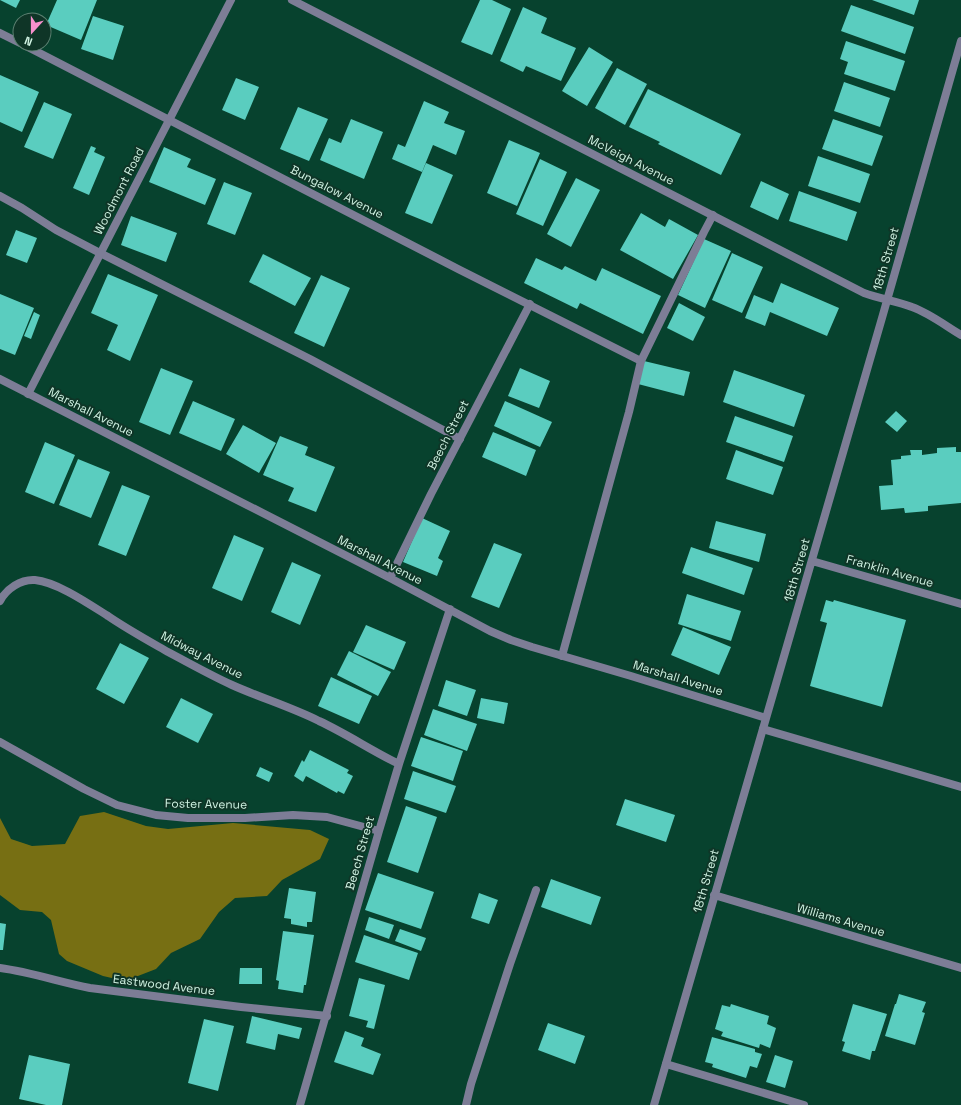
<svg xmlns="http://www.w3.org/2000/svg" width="961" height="1105" font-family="'Space Grotesk',sans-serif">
	<rect width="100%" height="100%" fill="#07422e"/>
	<path fill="#776f13" d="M 104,812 L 146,826 L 168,829 L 233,823 L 310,830 L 329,839 L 320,859 L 282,880 L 267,896 L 235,898 L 219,912 L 200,939 L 171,953 L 156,969 L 125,981 L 103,976 L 67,961 L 59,954 L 51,920 L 42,912 L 20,910 L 0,895 L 0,818 L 11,839 L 32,846 L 65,844 L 80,816 Z"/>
	<path fill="#5acdbf" d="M 0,0 L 20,0 L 16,8 Z
		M 57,0 L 97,0 L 81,40 L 46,25 Z
		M 480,0 L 492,0 L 511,9 L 492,55 L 461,42 Z
		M 872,0 L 919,0 L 914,15 Z
		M 851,5 L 914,27 L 905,54 L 841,31 Z
		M 523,7 L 547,18 L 541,33 L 576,48 L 561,81 L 526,66 L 523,72 L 500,61 Z
		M 93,16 L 124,26 L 113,60 L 81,49 Z
		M 846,41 L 905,61 L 895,91 L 844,74 L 848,62 L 840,59 Z
		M 589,47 L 613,62 L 587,106 L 562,91 Z
		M 617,68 L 647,84 L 625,125 L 595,108 Z
		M 0,75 L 39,92 L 22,132 L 0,122 Z
		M 236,78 L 259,87 L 245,120 L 222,110 Z
		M 844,82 L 890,98 L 880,127 L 834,111 Z
		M 648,89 L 741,134 L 721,175 L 658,144 L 660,142 L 629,127 Z
		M 424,101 L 449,112 L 444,123 L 465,131 L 456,155 L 433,145 L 422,172 L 392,159 L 398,144 L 405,147 Z
		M 44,102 L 72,114 L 53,159 L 24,147 Z
		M 298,107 L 328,119 L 309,161 L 280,149 Z
		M 351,119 L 383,132 L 364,179 L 320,160 L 329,138 L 341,143 Z
		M 833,119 L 883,136 L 872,166 L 822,149 Z
		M 509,140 L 540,153 L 517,206 L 487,193 Z
		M 91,146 L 96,148 L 94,152 L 105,157 L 89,195 L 73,188 Z
		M 164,147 L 191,159 L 187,167 L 216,179 L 205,205 L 149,182 Z
		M 818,156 L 870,174 L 860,203 L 808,186 Z
		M 540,159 L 567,172 L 543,226 L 516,214 Z
		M 426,163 L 453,175 L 432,224 L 405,213 Z
		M 576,178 L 600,190 L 571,247 L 547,234 Z
		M 761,181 L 789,194 L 778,220 L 750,207 Z
		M 224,182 L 252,193 L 235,235 L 207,224 Z
		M 799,191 L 857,212 L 847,241 L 789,221 Z
		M 641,213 L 665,227 L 669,219 L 698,235 L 673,279 L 620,250 Z
		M 131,216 L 177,233 L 166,262 L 121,245 Z
		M 16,230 L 37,238 L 27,263 L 6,255 Z
		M 704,239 L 731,251 L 705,308 L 678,295 Z
		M 732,253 L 763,267 L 742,313 L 712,300 Z
		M 263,254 L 311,278 L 295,306 L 249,282 Z
		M 536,258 L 562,270 L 565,266 L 596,281 L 602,268 L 661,296 L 643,334 L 580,303 L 577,309 L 524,283 Z
		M 108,274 L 158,295 L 130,361 L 107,350 L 118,325 L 91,313 Z
		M 321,275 L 350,288 L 324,347 L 294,333 Z
		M 781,283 L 839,308 L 827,336 L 770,312 L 765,326 L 745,318 L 754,295 L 773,303 Z
		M 0,294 L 34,308 L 15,355 L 0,349 Z
		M 679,303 L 705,317 L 693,341 L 667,328 Z
		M 34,312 L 40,315 L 31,339 L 24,336 Z
		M 644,361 L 690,372 L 684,396 L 638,384 Z
		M 161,368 L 193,381 L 170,435 L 139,422 Z
		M 520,368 L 550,381 L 539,408 L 508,396 Z
		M 734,370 L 805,395 L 794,427 L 723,402 Z
		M 193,401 L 235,419 L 221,451 L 179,433 Z
		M 505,401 L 552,422 L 540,447 L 494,426 Z
		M 896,411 L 907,421 L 897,432 L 885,422 Z
		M 735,416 L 793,436 L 784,462 L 726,442 Z
		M 243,425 L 276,443 L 259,473 L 226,454 Z
		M 493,432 L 536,450 L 526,476 L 482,457 Z
		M 280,436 L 308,447 L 305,455 L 335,467 L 316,512 L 288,501 L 294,488 L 263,475 Z
		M 45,442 L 75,455 L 54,504 L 25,492 Z
		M 956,447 L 956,452 L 961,452 L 961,503 L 928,506 L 928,511 L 905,513 L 904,508 L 881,510 L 879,486 L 893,485 L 891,460 L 901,459 L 901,456 L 911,455 L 910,450 L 922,450 L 922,455 L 937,453 L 937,448 Z
		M 736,450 L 783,467 L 773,495 L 726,479 Z
		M 78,459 L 110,472 L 91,518 L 59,505 Z
		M 122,485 L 150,496 L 126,556 L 98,545 Z
		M 422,518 L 450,531 L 438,558 L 443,561 L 437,576 L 403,562 Z
		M 716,521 L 766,534 L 759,562 L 709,548 Z
		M 234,535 L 264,548 L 242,601 L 212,588 Z
		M 494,543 L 522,554 L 499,608 L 471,597 Z
		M 691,547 L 753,568 L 744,595 L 682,573 Z
		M 292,562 L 321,575 L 300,625 L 271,612 Z
		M 687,594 L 741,611 L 731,641 L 678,624 Z
		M 826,600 L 833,602 L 834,600 L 906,620 L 882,707 L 810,686 L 827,623 L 820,621 Z
		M 366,625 L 406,642 L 394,670 L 353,652 Z
		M 683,627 L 731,647 L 719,675 L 671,655 Z
		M 120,643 L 149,658 L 124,704 L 96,689 Z
		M 349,651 L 391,672 L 378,696 L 337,675 Z
		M 331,677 L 372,696 L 359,724 L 318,706 Z
		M 446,680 L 476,690 L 467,716 L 438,706 Z
		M 181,698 L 213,714 L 198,743 L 166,727 Z
		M 481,698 L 508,703 L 504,724 L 477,718 Z
		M 433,709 L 477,724 L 467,751 L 424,735 Z
		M 421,737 L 463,751 L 453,781 L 411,766 Z
		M 310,750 L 349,770 L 347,773 L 353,776 L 344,794 L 338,791 L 337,793 L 306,776 L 303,782 L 294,776 L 302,760 L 304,762 Z
		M 260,767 L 273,773 L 269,782 L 256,776 Z
		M 413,771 L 456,786 L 446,813 L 404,799 Z
		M 625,799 L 675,815 L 666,842 L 616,825 Z
		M 406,806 L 437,817 L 418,873 L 387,862 Z
		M 378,873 L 434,892 L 421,929 L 365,910 Z
		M 551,879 L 601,897 L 591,925 L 541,907 Z
		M 289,888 L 316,892 L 312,922 L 307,922 L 307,927 L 291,924 L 291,919 L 284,918 Z
		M 479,893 L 498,900 L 489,924 L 471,918 Z
		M 369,917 L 394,925 L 389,939 L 365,930 Z
		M 0,923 L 6,924 L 3,950 L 0,950 Z
		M 400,929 L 426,938 L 421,951 L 395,941 Z
		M 283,931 L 314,935 L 306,985 L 304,985 L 303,993 L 278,989 L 279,981 L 276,980 Z
		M 364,935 L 418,953 L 409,980 L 355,962 Z
		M 240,968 L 262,968 L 262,984 L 239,984 Z
		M 359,978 L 385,985 L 374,1029 L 366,1027 L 368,1021 L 349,1016 Z
		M 899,994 L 926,1002 L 922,1012 L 925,1013 L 915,1045 L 885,1036 L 895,1004 L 896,1004 Z
		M 731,1004 L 769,1016 L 767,1024 L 776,1028 L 770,1048 L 760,1044 L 759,1048 L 721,1036 L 723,1032 L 715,1029 L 722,1005 L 730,1007 Z
		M 853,1004 L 887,1014 L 875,1051 L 872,1051 L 870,1060 L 842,1051 L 845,1042 L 842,1041 Z
		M 252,1016 L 302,1028 L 299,1039 L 278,1034 L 275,1050 L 246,1043 Z
		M 204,1019 L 234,1026 L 218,1091 L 188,1083 Z
		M 548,1023 L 585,1036 L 575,1064 L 538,1050 Z
		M 345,1031 L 364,1038 L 361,1046 L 381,1054 L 373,1075 L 334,1062 Z
		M 712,1037 L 755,1049 L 755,1052 L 762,1054 L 757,1068 L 750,1066 L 746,1078 L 712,1067 L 713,1064 L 705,1062 Z
		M 29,1055 L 70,1064 L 62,1105 L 46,1105 L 19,1099 Z
		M 775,1055 L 793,1061 L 785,1088 L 766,1082 Z"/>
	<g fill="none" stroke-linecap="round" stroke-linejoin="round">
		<path stroke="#7d7d96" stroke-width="8" d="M 0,196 L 22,208 L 56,230 L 100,253 L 310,359 L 460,439
			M 562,656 L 629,412 L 641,361 L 704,232 L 713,215
			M 763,729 L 961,787
			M 666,1064 L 804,1105
			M 466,1105 L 471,1084 L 510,964 L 536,890"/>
		<path stroke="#7d7d96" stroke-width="8" d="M 292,0 L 864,293 C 880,299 897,301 912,307 C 929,313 946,326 961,335
			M 0,33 L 20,43
			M 22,44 L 460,270 L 641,361
			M 0,379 L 390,578 L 490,631 L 511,640 L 532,647 L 631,676 L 766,718
			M 28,394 L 231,0
			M 812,561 L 961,604
			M 390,578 L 431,494 L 530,304
			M 0,601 C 6,589 21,579 35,580 C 57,582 89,604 108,616 C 127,629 147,640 168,652 C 189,663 210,675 232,685 C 261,698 291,707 319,721 C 347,734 372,751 399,764
			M 0,742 L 84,789 L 117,805 L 156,815 L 188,818 L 245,818 L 293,815 L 327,817 L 379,831
			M 714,895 L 961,968
			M 0,968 C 30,972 60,982 90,988 L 241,1007 L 327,1016
			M 300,1105 L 379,831 L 399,764 L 450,609
			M 654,1105 L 882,318 L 961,41"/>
	</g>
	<g text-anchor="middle" stroke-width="4" stroke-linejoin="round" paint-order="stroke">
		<g font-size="12" fill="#d1f3e3" stroke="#0f3527">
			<text transform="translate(631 160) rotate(27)" y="4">McVeigh Avenue</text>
			<text transform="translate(119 191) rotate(-63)" y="4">Woodmont Road</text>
			<text transform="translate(337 192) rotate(27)" y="4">Bungalow Avenue</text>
			<text transform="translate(886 259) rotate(-74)" y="4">18th Street</text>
			<text transform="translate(91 412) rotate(27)" y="4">Marshall Avenue</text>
			<text transform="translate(448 435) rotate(-63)" y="4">Beech Street</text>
			<text transform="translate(380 560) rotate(27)" y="4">Marshall Avenue</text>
			<text transform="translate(797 570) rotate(-74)" y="4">18th Street</text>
			<text transform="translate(890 571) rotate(16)" y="4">Franklin Avenue</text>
			<text transform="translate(202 655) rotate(27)" y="4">Midway Avenue</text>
			<text transform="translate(678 678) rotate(17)" y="4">Marshall Avenue</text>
			<text transform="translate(206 804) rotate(1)" y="4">Foster Avenue</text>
			<text transform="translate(360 853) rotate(-74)" y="4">Beech Street</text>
			<text transform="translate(706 881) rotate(-74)" y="4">18th Street</text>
			<text transform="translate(841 920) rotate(16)" y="4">Williams Avenue</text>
			<text transform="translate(164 985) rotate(7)" y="4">Eastwood Avenue</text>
		</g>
	</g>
	<g transform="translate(32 32) rotate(201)"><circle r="19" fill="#0f3527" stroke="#5d8172"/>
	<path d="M0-3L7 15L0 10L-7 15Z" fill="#f790cd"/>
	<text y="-6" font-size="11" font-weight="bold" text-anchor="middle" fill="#d1f3e3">N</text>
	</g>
</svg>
